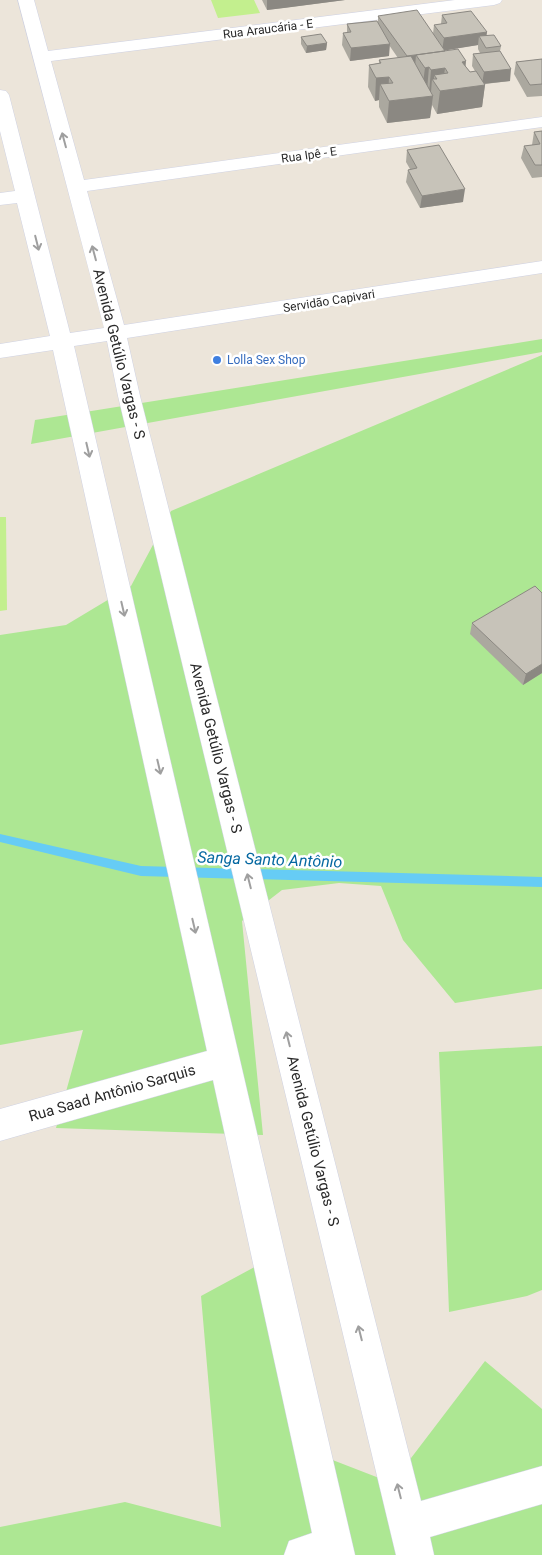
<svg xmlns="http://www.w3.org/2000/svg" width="542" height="1555" font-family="Roboto,sans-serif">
	<rect width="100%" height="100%" fill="#ece5da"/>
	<path fill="#ade793" d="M 542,339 L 542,352 L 31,444 L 35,420 Z
		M 542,355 L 542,989 L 455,1003 L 403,940 L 381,886 L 339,883 L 282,890 L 242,921 L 263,1135 L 56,1128 L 83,1030 L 0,1045 L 0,635 L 66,625 L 131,586 L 171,511 Z
		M 542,1046 L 542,1290 L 527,1296 L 449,1312 L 439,1052 Z
		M 273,1257 L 330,1459 L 392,1483 L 485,1361 L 542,1409 L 542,1555 L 0,1555 L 0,1527 L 125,1502 L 221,1527 L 201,1296 Z"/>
	<path fill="#c3ef8e" d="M 211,0 L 254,0 L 260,13 L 218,18 Z
		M 0,517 L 6,517 L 7,610 L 0,611 Z"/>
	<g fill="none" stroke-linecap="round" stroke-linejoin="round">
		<path fill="#66ccf5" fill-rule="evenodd" d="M 0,834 L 141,866 L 542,877 L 542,887 L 141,876 L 0,842 Z"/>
		<g stroke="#cfd2e3" stroke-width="1">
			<path id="minor" d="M 18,0 L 34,0 L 48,51 L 455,0 L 502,0 L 500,3 L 494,5 L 51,61 L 84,180 L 542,117 L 542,127 L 87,191 L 124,325 L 542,261 L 542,273 L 127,338 L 140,396 L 421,1501 L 542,1466 L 542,1504 L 430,1537 L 434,1555 L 396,1555 L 118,396 L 107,341 L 74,346 L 355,1555 L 284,1555 L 289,1541 L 312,1533 L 213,1080 L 0,1141 L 0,1109 L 207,1051 L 53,350 L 0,358 L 0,344 L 50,336 L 17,203 L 0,205 L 0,193 L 15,191 L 0,131 L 0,90 L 6,91 L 9,95 L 70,333 L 104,328 Z"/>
		</g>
		<use href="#minor" fill="#fff" fill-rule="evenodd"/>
	</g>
	<path fill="#aba89f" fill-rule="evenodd" d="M 262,0 L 345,0 L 267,10 Z
		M 442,15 L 487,32 L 486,36 L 501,46 L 500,51 L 510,81 L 485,84 L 482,107 L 437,114 L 432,105 L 430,118 L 387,123 L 379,107 L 379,100 L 375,101 L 368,87 L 369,65 L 379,63 L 379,60 L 398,58 L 389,45 L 389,56 L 350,61 L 342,45 L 343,33 L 347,33 L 347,24 L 378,22 L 378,16 L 433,34 L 434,25 L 441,24 ZM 478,45 L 478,49 L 480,53 L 473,54 L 472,66 L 475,71 L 470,72 L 466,67 L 445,50 Z
		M 301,37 L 327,43 L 326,50 L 306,53 L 301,44 Z
		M 542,59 L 542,96 L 527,97 L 514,74 L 516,62 Z
		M 542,131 L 542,177 L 532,178 L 521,158 L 524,146 L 532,145 L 534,132 Z
		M 407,150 L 463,202 L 420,208 L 406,182 L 408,170 L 410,169 L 406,162 Z
		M 472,623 L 542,673 L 523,685 L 470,634 Z"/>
	<path fill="#8b8882" d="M 267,0 L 284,0 L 284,8 L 267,10 Z
		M 284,0 L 345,0 L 284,8 Z
		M 487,32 L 485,44 L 479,36 L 478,45 L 442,51 L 444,38 Z
		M 327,43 L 326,50 L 306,53 L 307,46 Z
		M 390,44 L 389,56 L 350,61 L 351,48 Z
		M 416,55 L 415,67 L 407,56 Z
		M 466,61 L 464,84 L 462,62 Z
		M 429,67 L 427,90 L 422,90 L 425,68 Z
		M 445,68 L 442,91 L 434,75 L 434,82 L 432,79 L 431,92 L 429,93 L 431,70 Z
		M 511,69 L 510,81 L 482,84 L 484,72 Z
		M 389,77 L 388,99 L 380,84 L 379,100 L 375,101 L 376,78 Z
		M 485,85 L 482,107 L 437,114 L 440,91 Z
		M 433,96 L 430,118 L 387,123 L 389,101 Z
		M 465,189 L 463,202 L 420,208 L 422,196 Z
		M 542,664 L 542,673 L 523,685 L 526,674 Z"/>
	<path fill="#c7c3b9" stroke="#8b8882" d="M 417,10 L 445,51 L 407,56 L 378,16 Z
		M 471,11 L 487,32 L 444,38 L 434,25 L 447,23 L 442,15 Z
		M 377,21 L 390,44 L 351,48 L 343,33 L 351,32 L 347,24 Z
		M 321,34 L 327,43 L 307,46 L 301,37 Z
		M 494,35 L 501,46 L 486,48 L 479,36 Z
		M 458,49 L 466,61 L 462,62 L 470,72 L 476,71 L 485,85 L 440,91 L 432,79 L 437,79 L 434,75 L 448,73 L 445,68 L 431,70 L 429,67 L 425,68 L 416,55 Z
		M 500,51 L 511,69 L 484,72 L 473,54 Z
		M 411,56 L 433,96 L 389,101 L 380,84 L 393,83 L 389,77 L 376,78 L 369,65 L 381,63 L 379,60 Z
		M 542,59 L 542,84 L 530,85 L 516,62 Z
		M 542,131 L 542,165 L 535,165 L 524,146 L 540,144 L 534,132 Z
		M 439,145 L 465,189 L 422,196 L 408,170 L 417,168 L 407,150 Z
		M 535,586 L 542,593 L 542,664 L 526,674 L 472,623 Z"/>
	<defs><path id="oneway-shaft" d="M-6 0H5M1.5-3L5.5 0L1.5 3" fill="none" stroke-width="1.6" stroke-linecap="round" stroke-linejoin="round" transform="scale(1.25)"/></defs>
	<g stroke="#9f9f9f">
		<use href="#oneway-shaft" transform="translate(64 140) rotate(-105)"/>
		<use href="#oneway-shaft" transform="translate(37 243) rotate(76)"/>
		<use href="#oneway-shaft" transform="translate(94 253) rotate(-105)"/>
		<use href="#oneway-shaft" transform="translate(88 450) rotate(77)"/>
		<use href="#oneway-shaft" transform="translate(123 609) rotate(77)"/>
		<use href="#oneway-shaft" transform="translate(159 767) rotate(77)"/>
		<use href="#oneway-shaft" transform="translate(249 881) rotate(-104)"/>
		<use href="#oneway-shaft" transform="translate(194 926) rotate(77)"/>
		<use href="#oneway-shaft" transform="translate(288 1039) rotate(-104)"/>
		<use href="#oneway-shaft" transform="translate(360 1333) rotate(-104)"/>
		<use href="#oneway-shaft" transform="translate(399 1491) rotate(-104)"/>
	</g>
	<circle fill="#3f7fe0" stroke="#fff" stroke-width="2" cx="217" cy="360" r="5"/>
	<g text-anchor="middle" stroke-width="5" stroke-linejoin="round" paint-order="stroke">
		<g font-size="12" fill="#292929" stroke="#fff">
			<text transform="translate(268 29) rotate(-7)" y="4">Rua Araucária - E</text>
			<text transform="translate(309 155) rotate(-8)" y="4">Rua Ipê - E</text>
			<text transform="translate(329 301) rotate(-9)" y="4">Servidão Capivari</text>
		</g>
		<g font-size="12" fill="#366cbe" stroke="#fff" text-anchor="start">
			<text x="227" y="364">Lolla Sex Shop</text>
		</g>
		<g font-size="15" fill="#292929" stroke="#fff">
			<text transform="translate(119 354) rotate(76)" y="5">Avenida Getúlio Vargas - S</text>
			<text transform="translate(216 748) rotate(76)" y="5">Avenida Getúlio Vargas - S</text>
			<text transform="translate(112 1093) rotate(-16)" y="5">Rua Saad Antônio Sarquis</text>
			<text transform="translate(313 1141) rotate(76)" y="5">Avenida Getúlio Vargas - S</text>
		</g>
		<g font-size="16" font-style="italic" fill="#0568a1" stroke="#fff">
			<text transform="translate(270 859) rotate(2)" y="6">Sanga Santo Antônio</text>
		</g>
	</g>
</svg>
